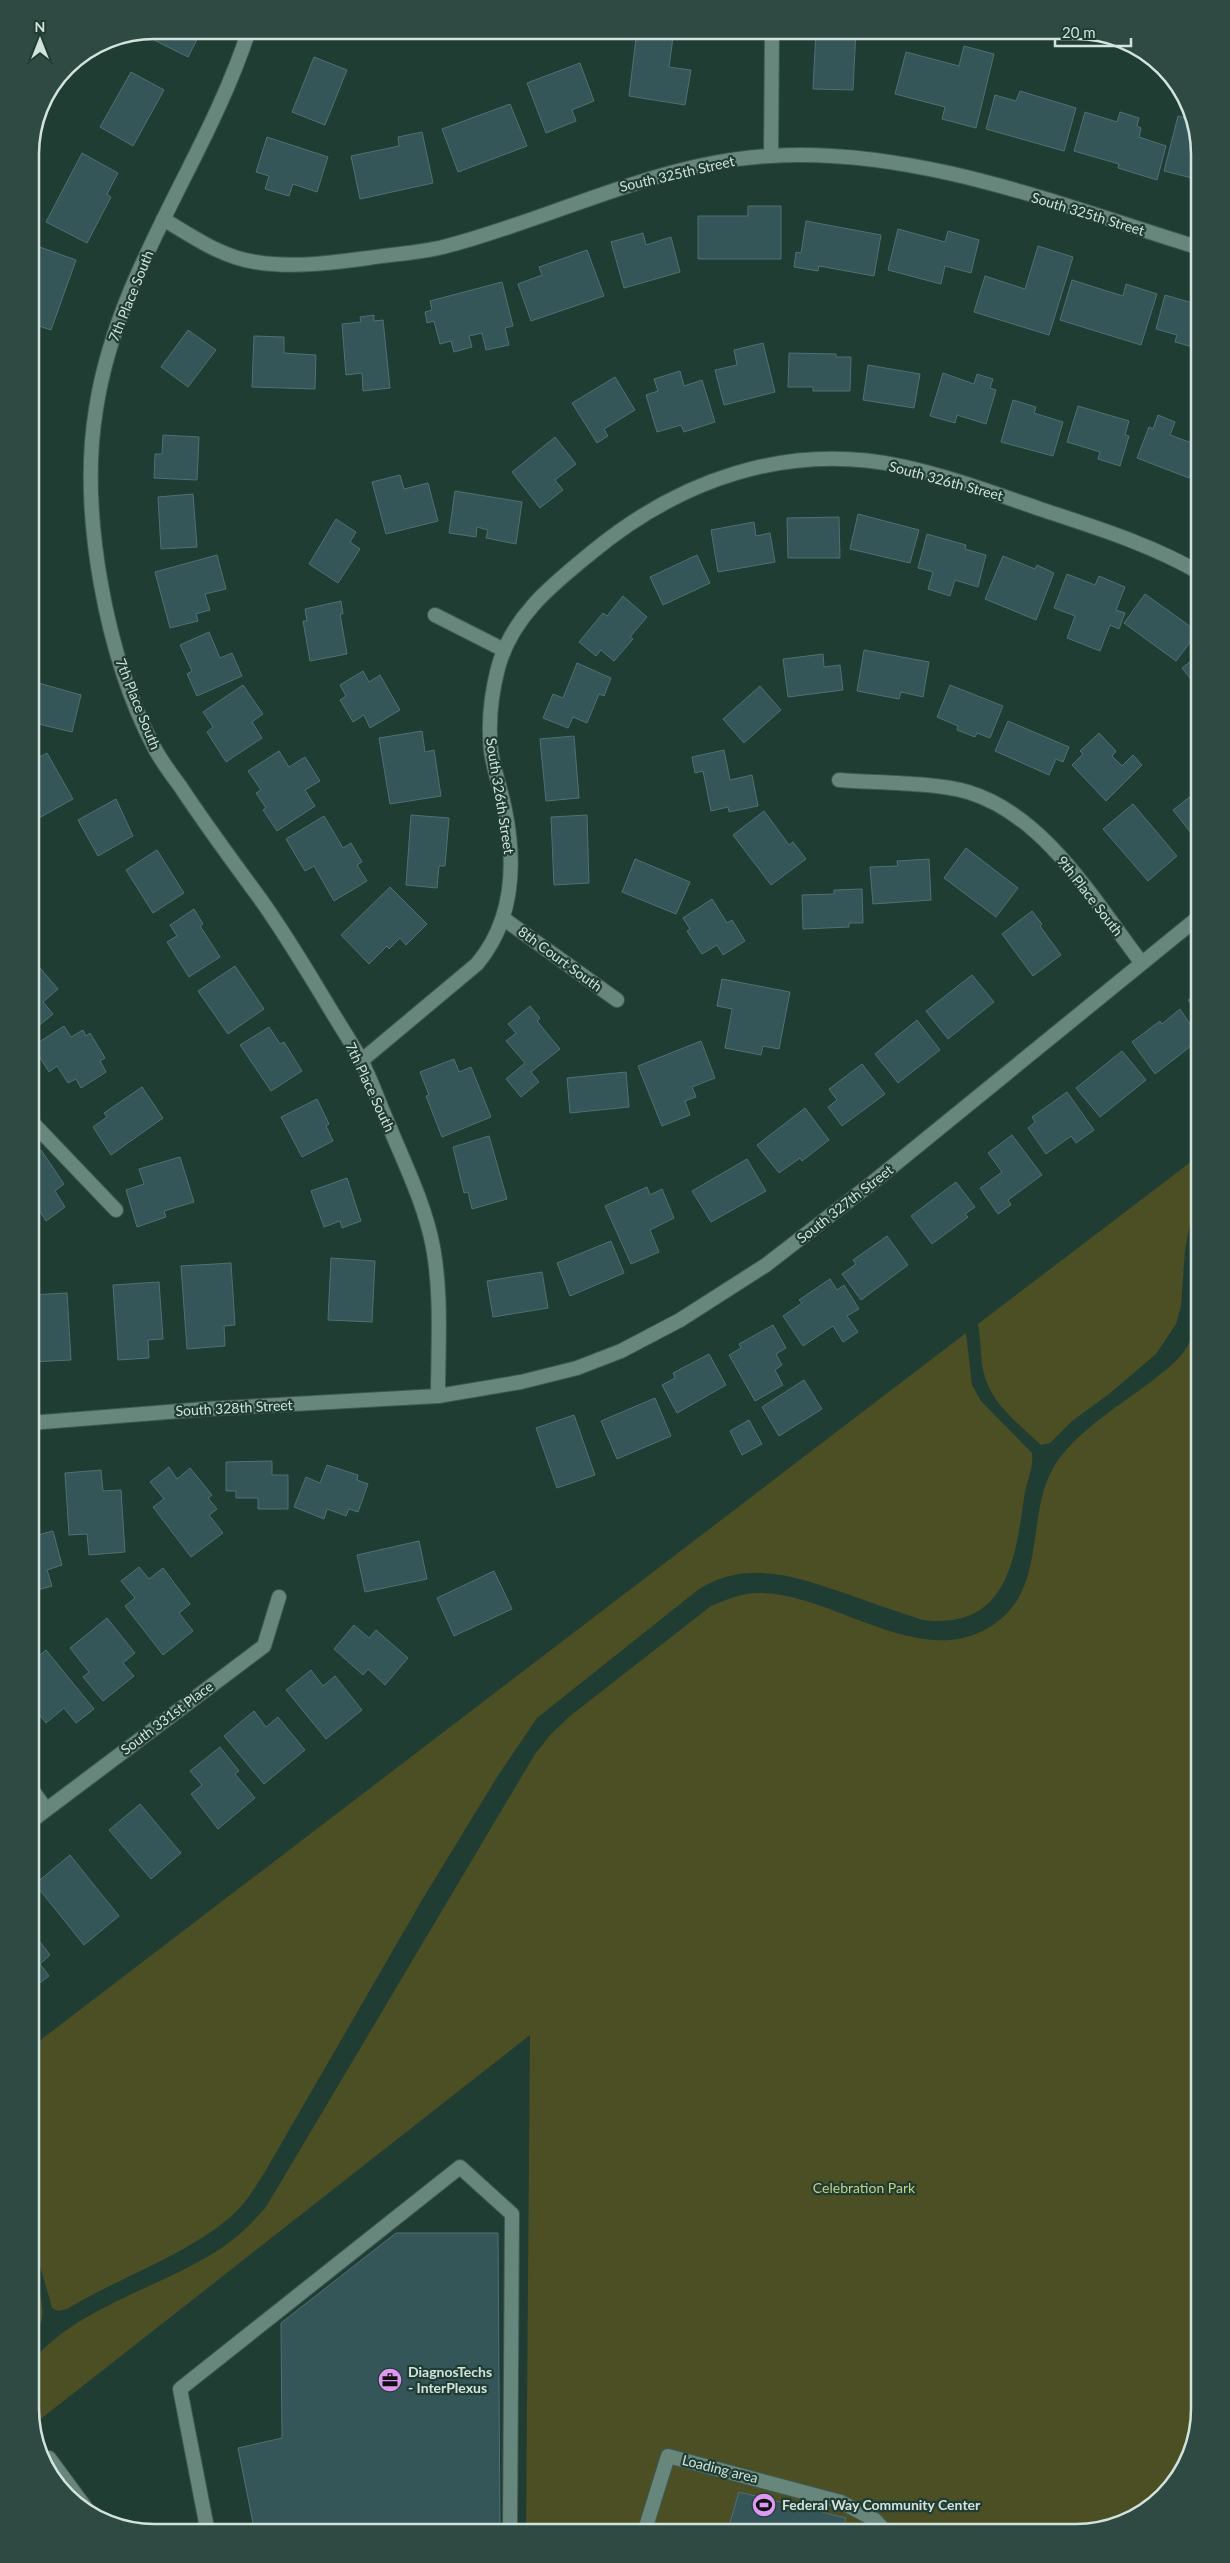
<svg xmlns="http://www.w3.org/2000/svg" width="1230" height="2563" font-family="Lato,sans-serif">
	<rect width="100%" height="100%" fill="#203d34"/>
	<path fill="#4b4f23" d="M 1200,1155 L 1200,1183 L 1195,1196 L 1185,1250 L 1181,1306 L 1176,1324 L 1156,1354 L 1109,1394 L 1072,1421 L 1050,1443 L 1041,1445 C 1019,1424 992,1405 984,1374 C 980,1358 981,1340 978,1324 Z
		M 1200,1311 L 1200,2409 L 1179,2478 L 1123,2524 L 1076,2533 L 526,2533 L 530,2035 L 33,2425 L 30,2409 L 30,2363 C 77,2308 151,2291 212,2254 C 233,2242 250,2225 266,2207 L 535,1754 L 551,1734 L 570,1716 L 711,1606 C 726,1600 741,1593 758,1593 C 835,1593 921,1673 993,1625 C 1052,1586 1021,1504 1062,1455 C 1086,1425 1122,1404 1152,1381 C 1164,1371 1176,1363 1185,1350 C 1193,1338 1196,1324 1200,1311 Z
		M 966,1333 L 972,1385 L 981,1401 L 1032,1453 C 1034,1468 1026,1482 1024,1498 C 1015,1562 1006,1630 923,1620 C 899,1612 874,1604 850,1595 C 800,1578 749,1558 699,1589 L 537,1718 L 499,1774 L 422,1900 L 266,2170 C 255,2188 244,2206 228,2219 C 182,2257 118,2278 67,2309 L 58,2311 L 52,2308 L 30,2230 L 30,2048 Z
		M 30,2263 C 35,2280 48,2308 40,2325 C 38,2330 33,2334 30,2337 Z"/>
	<path fill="#355659" stroke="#4f7173" d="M 154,30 L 202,30 L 188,57 L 140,33 Z
		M 357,30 L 376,30 L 372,38 Z
		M 637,30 L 674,30 L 669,67 L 691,70 L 685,105 L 629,96 Z
		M 816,30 L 856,30 L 853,90 L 813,89 Z
		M 964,46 L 994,54 L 976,128 L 942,119 L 945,107 L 895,94 L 906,52 L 959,66 Z
		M 314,57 L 347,70 L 325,125 L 292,112 Z
		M 580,63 L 594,101 L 572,110 L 576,121 L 546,133 L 527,83 Z
		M 131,72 L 164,90 L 133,146 L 100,127 Z
		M 1020,91 L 1076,108 L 1064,151 L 986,129 L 995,95 L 1016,101 Z
		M 510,104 L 527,146 L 458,172 L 442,129 Z
		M 1085,112 L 1117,122 L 1120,112 L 1139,118 L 1137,126 L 1141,128 L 1139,137 L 1166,146 L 1157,180 L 1118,168 L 1119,164 L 1074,151 Z
		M 1178,116 L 1193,120 L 1200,154 L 1200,180 L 1164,171 Z
		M 422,132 L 433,183 L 360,199 L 351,156 L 399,146 L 398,137 Z
		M 267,137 L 328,157 L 317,192 L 293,184 L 289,196 L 265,189 L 269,176 L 256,172 Z
		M 82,153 L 118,173 L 107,194 L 111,197 L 87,243 L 46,222 Z
		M 748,206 L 781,206 L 781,259 L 698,259 L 698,216 L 748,216 Z
		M 806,221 L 881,235 L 874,276 L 819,266 L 818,271 L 794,267 L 796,252 L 801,253 Z
		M 898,229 L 945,242 L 948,231 L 979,240 L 971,273 L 945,266 L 941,284 L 888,270 Z
		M 643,233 L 646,245 L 671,237 L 680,272 L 624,288 L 611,242 Z
		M 34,245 L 76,260 L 51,330 L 30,323 L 30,256 Z
		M 1038,246 L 1073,257 L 1049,335 L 974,312 L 985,276 L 1025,289 Z
		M 587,250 L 604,296 L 531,321 L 518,284 L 542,275 L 539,267 Z
		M 1072,280 L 1123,296 L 1126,284 L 1157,294 L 1141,345 L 1060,320 Z
		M 502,282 L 513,326 L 505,328 L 509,345 L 486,350 L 482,333 L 469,336 L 472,347 L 454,352 L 451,341 L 440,344 L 434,321 L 427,323 L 425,312 L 432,310 L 430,301 Z
		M 1165,295 L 1200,305 L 1200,349 L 1175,342 L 1177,335 L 1156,329 Z
		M 374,315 L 374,321 L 383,320 L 390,388 L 363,391 L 362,373 L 346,375 L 342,324 L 361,322 L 360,317 Z
		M 188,330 L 216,350 L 188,387 L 161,367 Z
		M 254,336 L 284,337 L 284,353 L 316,355 L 315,389 L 252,387 Z
		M 763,343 L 775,392 L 724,405 L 715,370 L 737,365 L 734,350 Z
		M 789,353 L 836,354 L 836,357 L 851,357 L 850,391 L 813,391 L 813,387 L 788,387 Z
		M 868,365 L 920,374 L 914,408 L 863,400 Z
		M 680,371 L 684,386 L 702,380 L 715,422 L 684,432 L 681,425 L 657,432 L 646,395 L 658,391 L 654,379 Z
		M 943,373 L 974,384 L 977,374 L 993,379 L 990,388 L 996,390 L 986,424 L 957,415 L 955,423 L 930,416 Z
		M 615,377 L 635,410 L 604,429 L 608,436 L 597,443 L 572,403 Z
		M 1013,400 L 1036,407 L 1034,413 L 1063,422 L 1053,456 L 1001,442 Z
		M 1078,406 L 1129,421 L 1125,435 L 1129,436 L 1120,466 L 1098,459 L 1100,452 L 1067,442 Z
		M 1158,415 L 1175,422 L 1170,435 L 1200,446 L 1189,478 L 1137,458 L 1149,427 L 1153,429 Z
		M 163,435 L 199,437 L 197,480 L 154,478 L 155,454 L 162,454 Z
		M 555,437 L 576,464 L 555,480 L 563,490 L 540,508 L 512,472 Z
		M 30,473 L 39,474 L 38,500 L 30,499 L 30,503 Z
		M 400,475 L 404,489 L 428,483 L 438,521 L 386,534 L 372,482 Z
		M 455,491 L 522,502 L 516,544 L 486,538 L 488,530 L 477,527 L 476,537 L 449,533 Z
		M 193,494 L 197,547 L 161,549 L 158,497 Z
		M 858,514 L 919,530 L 910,563 L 850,549 Z
		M 839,517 L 840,558 L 788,558 L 787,518 Z
		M 336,519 L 356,532 L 350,542 L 360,549 L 338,583 L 309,564 Z
		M 754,522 L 756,536 L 770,533 L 775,562 L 718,572 L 711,530 Z
		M 927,534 L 966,545 L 965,549 L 986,555 L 978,587 L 955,580 L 950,596 L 928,589 L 933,572 L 918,568 Z
		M 217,555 L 226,589 L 205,594 L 210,610 L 196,614 L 198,621 L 170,628 L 155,572 Z
		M 697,555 L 710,583 L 663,605 L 650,577 Z
		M 1003,556 L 1035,569 L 1037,565 L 1054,573 L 1036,620 L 985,599 Z
		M 1067,574 L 1095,585 L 1099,576 L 1125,587 L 1116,610 L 1125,613 L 1119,629 L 1110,625 L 1100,651 L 1067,638 L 1075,616 L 1054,608 Z
		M 1145,594 L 1198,632 L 1176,661 L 1124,623 Z
		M 623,596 L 647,617 L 630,637 L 633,639 L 614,661 L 601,650 L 596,656 L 579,642 L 603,613 L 607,616 Z
		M 341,601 L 343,614 L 340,614 L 347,654 L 310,661 L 303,621 L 307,621 L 305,609 Z
		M 209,632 L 220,658 L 232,653 L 242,676 L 197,696 L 187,674 L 192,671 L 180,645 Z
		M 864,650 L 929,662 L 923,697 L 901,692 L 899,699 L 857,691 Z
		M 823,654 L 824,667 L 840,665 L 843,690 L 788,697 L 783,659 Z
		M 1200,654 L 1200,691 L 1182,668 Z
		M 577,663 L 611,678 L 604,696 L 599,694 L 587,723 L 573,717 L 568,728 L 543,718 L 553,694 L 563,698 Z
		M 363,671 L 369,682 L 380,675 L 400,710 L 370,728 L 364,715 L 353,722 L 340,700 L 346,696 L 340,685 Z
		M 35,682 L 81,695 L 72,732 L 30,722 L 30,687 L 33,688 Z
		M 243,685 L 263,714 L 252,722 L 262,738 L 226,762 L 207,732 L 213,727 L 203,712 Z
		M 950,685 L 1003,706 L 990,738 L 977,733 L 975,737 L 957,730 L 958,726 L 937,717 Z
		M 760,686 L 781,710 L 744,743 L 723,719 Z
		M 1008,721 L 1069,747 L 1063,762 L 1056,759 L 1049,775 L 995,751 Z
		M 422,731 L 425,752 L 434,750 L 441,796 L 390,804 L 379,738 Z
		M 1099,733 L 1116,751 L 1112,756 L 1122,766 L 1133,755 L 1142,765 L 1106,801 L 1072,765 L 1083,754 L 1080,751 Z
		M 574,736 L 579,798 L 546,801 L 540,739 Z
		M 724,750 L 730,780 L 752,775 L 758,806 L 729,812 L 728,807 L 711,811 L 703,771 L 695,773 L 692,757 Z
		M 279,751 L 289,767 L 305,757 L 320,781 L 305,790 L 315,806 L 277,831 L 263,810 L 266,808 L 256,793 L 261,790 L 248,771 Z
		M 47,753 L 73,799 L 37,819 L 30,808 L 30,762 Z
		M 1200,789 L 1200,840 L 1198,842 L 1173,810 Z
		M 116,799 L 133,836 L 98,856 L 78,820 Z
		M 1133,804 L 1177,856 L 1148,881 L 1103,829 Z
		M 764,811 L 789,845 L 793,842 L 806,859 L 771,885 L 733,835 Z
		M 411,815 L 449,818 L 445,866 L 439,866 L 437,888 L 406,885 Z
		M 587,815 L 589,883 L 554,885 L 551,817 Z
		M 324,816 L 343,848 L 351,843 L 362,862 L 357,865 L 367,881 L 334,901 L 314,866 L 305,871 L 286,839 Z
		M 966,848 L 1018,888 L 996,917 L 944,878 Z
		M 157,850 L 184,893 L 153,913 L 126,870 Z
		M 635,859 L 690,882 L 676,914 L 622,892 Z
		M 929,859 L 931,900 L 873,904 L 870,867 L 898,866 L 897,861 Z
		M 390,887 L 427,924 L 406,945 L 400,938 L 389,949 L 387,946 L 369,964 L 341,935 Z
		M 862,889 L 863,923 L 849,923 L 849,927 L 803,929 L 802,895 L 834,894 L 834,890 Z
		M 712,899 L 727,923 L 732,920 L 745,941 L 723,955 L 717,945 L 702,954 L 687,931 L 690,929 L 683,918 Z
		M 194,909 L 203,924 L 200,926 L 220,957 L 189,977 L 167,942 L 177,936 L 170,925 Z
		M 1032,911 L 1042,924 L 1040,926 L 1061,955 L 1033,976 L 1002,934 Z
		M 35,962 L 58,989 L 43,1002 L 53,1014 L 30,1033 L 30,964 Z
		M 235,966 L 264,1009 L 228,1034 L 198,991 Z
		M 972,975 L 994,1002 L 948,1039 L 926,1011 Z
		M 722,979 L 790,992 L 779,1049 L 763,1046 L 761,1055 L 725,1048 L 732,1009 L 717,1006 Z
		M 1200,991 L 1200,1016 L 1188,1000 Z
		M 530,1006 L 540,1018 L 537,1021 L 560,1049 L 531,1072 L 539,1082 L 521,1097 L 506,1079 L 525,1063 L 506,1041 L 516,1033 L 508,1024 Z
		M 1180,1009 L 1200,1039 L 1155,1074 L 1132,1042 L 1160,1021 L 1162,1024 Z
		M 917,1020 L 940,1050 L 898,1083 L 875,1054 Z
		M 64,1026 L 71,1037 L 83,1030 L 86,1036 L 90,1033 L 105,1058 L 100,1061 L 106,1072 L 81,1088 L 76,1079 L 68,1083 L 57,1066 L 49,1072 L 33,1046 Z
		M 269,1027 L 280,1044 L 284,1042 L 302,1071 L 271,1091 L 240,1045 Z
		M 701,1041 L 715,1078 L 692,1087 L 696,1097 L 685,1101 L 690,1115 L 662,1126 L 638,1066 Z
		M 1122,1051 L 1146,1080 L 1100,1117 L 1076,1088 Z
		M 454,1059 L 459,1072 L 471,1067 L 491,1117 L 442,1137 L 426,1096 L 429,1095 L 420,1072 Z
		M 862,1064 L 885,1094 L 842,1126 L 828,1107 L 837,1100 L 829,1089 Z
		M 626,1072 L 629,1107 L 570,1113 L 567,1078 Z
		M 142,1087 L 163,1118 L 111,1155 L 93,1127 L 107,1117 L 104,1113 Z
		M 1067,1092 L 1094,1130 L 1076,1143 L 1071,1136 L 1046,1154 L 1028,1128 L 1035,1122 L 1032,1117 Z
		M 317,1099 L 329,1124 L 326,1126 L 333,1141 L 302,1157 L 281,1117 Z
		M 805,1108 L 829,1140 L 802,1161 L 800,1158 L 779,1173 L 757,1145 Z
		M 1012,1135 L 1042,1175 L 1008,1200 L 1011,1205 L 998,1214 L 980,1188 L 1002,1172 L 988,1153 Z
		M 489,1136 L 507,1199 L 472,1209 L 468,1192 L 464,1193 L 453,1147 Z
		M 41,1150 L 64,1184 L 55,1191 L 65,1207 L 46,1221 L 38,1208 L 30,1212 L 30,1158 Z
		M 180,1157 L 194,1202 L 164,1211 L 166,1217 L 137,1227 L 126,1190 L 144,1184 L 139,1169 Z
		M 747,1159 L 766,1191 L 711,1222 L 692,1191 Z
		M 347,1178 L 361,1221 L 342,1228 L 340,1221 L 324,1227 L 311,1191 Z
		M 956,1182 L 975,1207 L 965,1214 L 968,1217 L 932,1244 L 911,1216 Z
		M 647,1187 L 650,1195 L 662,1189 L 674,1218 L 650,1230 L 659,1252 L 631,1264 L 605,1206 Z
		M 887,1236 L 908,1265 L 861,1300 L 842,1274 L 856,1264 L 853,1260 Z
		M 611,1241 L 624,1273 L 570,1296 L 557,1263 Z
		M 331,1258 L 375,1261 L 372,1322 L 328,1320 Z
		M 231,1263 L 235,1325 L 224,1326 L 225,1346 L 187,1349 L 181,1266 Z
		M 542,1272 L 548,1308 L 493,1317 L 487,1281 Z
		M 830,1279 L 837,1290 L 844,1285 L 859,1309 L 847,1316 L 858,1332 L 843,1342 L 833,1326 L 803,1346 L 783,1316 L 802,1303 L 799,1300 Z
		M 159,1282 L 163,1339 L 148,1340 L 149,1358 L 118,1360 L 113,1285 Z
		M 67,1293 L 71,1360 L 30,1362 L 30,1295 Z
		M 773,1325 L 786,1348 L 776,1354 L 782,1365 L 775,1370 L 783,1385 L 755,1401 L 729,1355 L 741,1348 L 739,1344 Z
		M 709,1354 L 726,1385 L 677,1413 L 662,1385 L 675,1378 L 673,1373 Z
		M 804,1380 L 822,1409 L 779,1436 L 762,1407 Z
		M 655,1398 L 671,1436 L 617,1459 L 601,1421 Z
		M 574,1415 L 595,1475 L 557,1488 L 536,1428 Z
		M 749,1420 L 762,1444 L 742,1455 L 730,1431 Z
		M 272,1461 L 272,1475 L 288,1475 L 288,1509 L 258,1509 L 258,1498 L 236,1498 L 236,1491 L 226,1491 L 226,1462 Z
		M 327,1465 L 358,1475 L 357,1480 L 368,1484 L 358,1512 L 349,1509 L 346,1516 L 327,1509 L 324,1519 L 294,1507 L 306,1477 L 320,1483 Z
		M 169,1467 L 177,1479 L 190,1468 L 212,1495 L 208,1498 L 217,1509 L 209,1515 L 223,1533 L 191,1557 L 153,1507 L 164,1499 L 150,1482 Z
		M 101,1470 L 103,1491 L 121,1490 L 125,1552 L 89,1555 L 87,1534 L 69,1535 L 65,1473 Z
		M 53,1531 L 62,1565 L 47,1570 L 52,1586 L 30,1592 L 30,1537 Z
		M 419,1541 L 427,1579 L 365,1592 L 357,1555 Z
		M 139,1567 L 149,1579 L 163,1568 L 190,1604 L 179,1613 L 193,1631 L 163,1655 L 125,1606 L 135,1598 L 121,1581 Z
		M 494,1571 L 512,1609 L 454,1636 L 437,1598 Z
		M 107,1618 L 135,1653 L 123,1663 L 134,1676 L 103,1701 L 83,1677 L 89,1672 L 70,1648 Z
		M 354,1625 L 369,1638 L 376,1630 L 408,1658 L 385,1685 L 368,1669 L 363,1675 L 334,1649 Z
		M 46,1650 L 94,1709 L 76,1723 L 64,1708 L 46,1723 L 30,1703 L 30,1663 Z
		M 311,1670 L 323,1686 L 335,1676 L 362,1710 L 326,1739 L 286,1690 Z
		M 254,1711 L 266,1727 L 278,1717 L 305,1750 L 264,1784 L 224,1736 Z
		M 220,1747 L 239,1771 L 235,1774 L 255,1798 L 218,1829 L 191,1794 L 202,1785 L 190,1771 Z
		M 140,1804 L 181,1853 L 151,1879 L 109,1830 Z
		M 70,1855 L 119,1916 L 84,1945 L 35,1884 Z
		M 30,1929 L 50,1955 L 40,1964 L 49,1976 L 32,1989 L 30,1986 Z
		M 396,2233 L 498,2233 L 500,2533 L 255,2533 L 238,2448 L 282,2438 L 281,2323 Z
		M 739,2492 L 846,2518 L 842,2533 L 727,2533 Z"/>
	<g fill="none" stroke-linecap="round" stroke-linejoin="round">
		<g stroke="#3f5952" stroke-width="16">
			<path id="service" d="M 30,1120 L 116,1210
				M 44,2462 L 49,2458 L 88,2511
				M 208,2533 L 180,2389 L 460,2167 L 512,2214 L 510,2533
				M 644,2533 L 668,2456 L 841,2502 L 875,2520 L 887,2533"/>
		</g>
		<g stroke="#3f5952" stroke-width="16">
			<path id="minor" d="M 249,30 C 207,160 117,271 96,409 C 79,512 106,657 155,749 C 162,762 171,774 180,786 C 203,821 228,855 253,889 C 280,925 303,964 326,1002 C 337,1021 350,1040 361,1060 C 372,1081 380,1106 390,1128 C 406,1167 425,1205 433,1247 C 442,1296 438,1347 438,1396
				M 771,156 L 772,30
				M 163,219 C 192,236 221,257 255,262 C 292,268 331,263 368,258 C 393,254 419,253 443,247 C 553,219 654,163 769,156 C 914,146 1063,206 1200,248
				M 435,615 L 504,650
				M 839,780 C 877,783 933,782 968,792 C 1045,815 1095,902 1141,962
				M 504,919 L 617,1000
				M 361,1061 L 477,964 C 513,921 516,864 505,810 C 501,790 494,771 491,751 C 488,723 491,695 498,668 C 512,616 552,585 591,553 C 679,480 786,442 901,466 C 945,475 997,494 1040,509 C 1094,527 1150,544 1200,573
				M 30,1423 L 205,1409 L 438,1396 L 521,1382 L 577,1368 L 621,1351 L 680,1320 L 766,1265 L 872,1183 L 1200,916
				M 30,1787 L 46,1809
				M 30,1822 L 264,1646 L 279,1597"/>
		</g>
		<use href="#service" stroke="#67867c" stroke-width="14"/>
		<use href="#minor" stroke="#67867c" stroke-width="14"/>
	</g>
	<defs>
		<g id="office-disc" transform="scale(1.25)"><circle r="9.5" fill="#de98f3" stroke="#203d34"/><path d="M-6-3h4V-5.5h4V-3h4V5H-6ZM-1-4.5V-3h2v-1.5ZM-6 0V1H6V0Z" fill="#111"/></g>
		<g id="stadium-disc" transform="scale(1.25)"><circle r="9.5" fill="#de98f3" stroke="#203d34"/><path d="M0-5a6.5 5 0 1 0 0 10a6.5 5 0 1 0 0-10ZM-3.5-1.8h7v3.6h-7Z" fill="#111"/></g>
	</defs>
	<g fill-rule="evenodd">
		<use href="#office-disc" x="390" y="2380"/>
		<use href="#stadium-disc" x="764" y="2505"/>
	</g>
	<g text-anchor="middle" stroke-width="4.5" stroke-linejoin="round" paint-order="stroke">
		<g font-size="14" fill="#d2e3dd" stroke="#203d34">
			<text transform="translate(677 174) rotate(-13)" y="5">South 325th Street</text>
			<text transform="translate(1088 214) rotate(17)" y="5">South 325th Street</text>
			<text transform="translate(131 296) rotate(-68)" y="5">7th Place South</text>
			<text transform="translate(946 481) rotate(15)" y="5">South 326th Street</text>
			<text transform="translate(138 704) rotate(68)" y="5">7th Place South</text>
			<text transform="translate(500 796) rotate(81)" y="5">South 326th Street</text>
			<text transform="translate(1090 896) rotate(52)" y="5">9th Place South</text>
			<text transform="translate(560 959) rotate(36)" y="5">8th Court South</text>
			<text transform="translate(370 1087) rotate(65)" y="5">7th Place South</text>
			<text transform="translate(845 1204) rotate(-38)" y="5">South 327th Street</text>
			<text transform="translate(234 1408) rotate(-3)" y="5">South 328th Street</text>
			<text transform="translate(167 1718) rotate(-37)" y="5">South 331st Place</text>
			<text transform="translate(720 2469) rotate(14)" y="5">Loading area</text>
		</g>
		<g font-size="14" fill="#c8d082" stroke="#203d34">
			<text x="864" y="2193">Celebration Park</text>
		</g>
		<g font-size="14" font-weight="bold" fill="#d2e3dd" stroke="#203d34" text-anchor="start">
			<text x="408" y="2377">DiagnosTechs<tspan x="408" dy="16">- InterPlexus</tspan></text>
			<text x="782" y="2510">Federal Way Community Center</text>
		</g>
	</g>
	<path d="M0 0H1230V2563H0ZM154 39H1076A115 115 0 0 1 1191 154V2409A115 115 0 0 1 1076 2524H154A115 115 0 0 1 39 2409V154A115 115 0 0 1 154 39Z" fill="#2e4a42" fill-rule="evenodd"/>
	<path fill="none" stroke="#d2e3dd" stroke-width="2.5" d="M154 39H1076A115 115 0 0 1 1191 154V2409A115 115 0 0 1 1076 2524H154A115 115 0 0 1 39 2409V154A115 115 0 0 1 154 39Z"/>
	<g transform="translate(40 40)" stroke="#203d34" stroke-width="4" paint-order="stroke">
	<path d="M0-4L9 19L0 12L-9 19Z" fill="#d2e3dd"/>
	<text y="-8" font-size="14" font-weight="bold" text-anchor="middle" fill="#d2e3dd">N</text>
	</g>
	<path d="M1055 38v8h76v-8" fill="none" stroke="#d2e3dd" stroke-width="2.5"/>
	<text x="1062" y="38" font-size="15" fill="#d2e3dd" stroke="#203d34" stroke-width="4" paint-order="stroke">20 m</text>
</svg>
